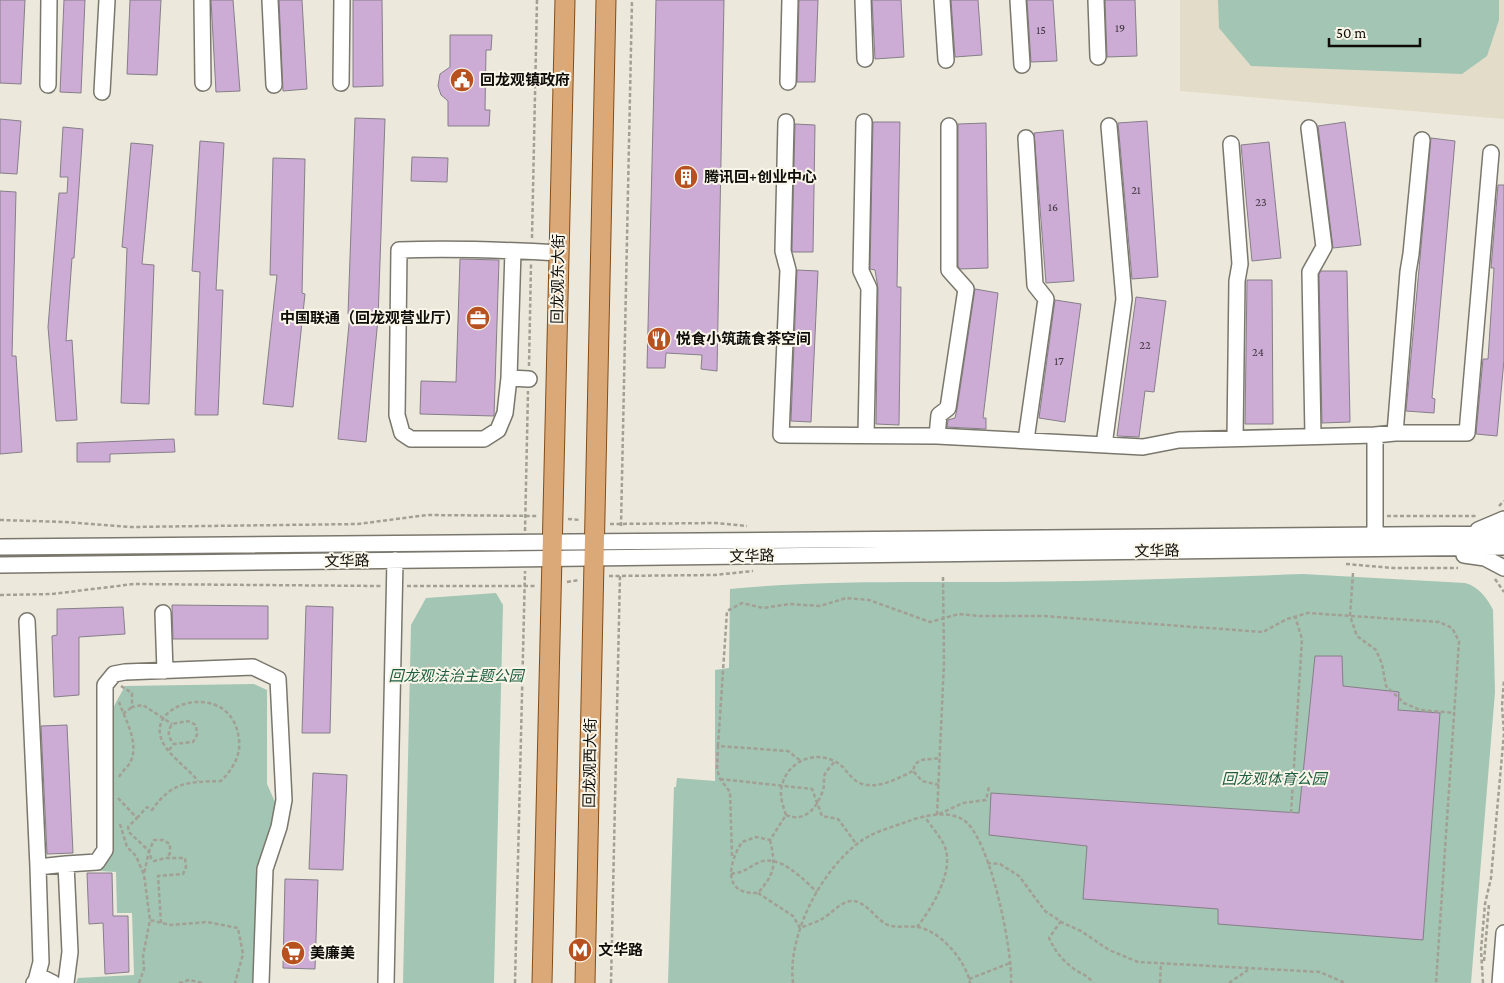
<svg xmlns="http://www.w3.org/2000/svg" width="1504" height="983" font-family="'Crimson Pro','Noto Sans SC',serif">
	<rect width="100%" height="100%" fill="#ece8dc"/>
	<path fill="#e3dcc9" d="M 1180,0 L 1504,0 L 1504,119 L 1180,91 Z"/>
	<path fill="#a3c5b3" d="M 1218,0 L 1499,0 L 1499,20 L 1487,56 L 1462,74 L 1251,66 L 1219,28 Z
		M 1303,574 L 1465,583 C 1478,586 1488,599 1493,610 L 1495,692 L 1471,983 L 668,983 L 674,787 L 676,787 L 677,778 L 715,781 L 715,670 L 729,668 L 730,589 C 812,581 894,582 976,582 C 1085,582 1194,578 1303,574 Z
		M 496,593 L 503,605 L 494,983 L 403,983 L 411,625 L 426,598 Z
		M 254,684 L 267,690 L 267,784 L 275,802 L 273,824 L 263,848 L 257,891 L 255,983 L 76,983 L 78,978 L 134,975 L 132,913 L 117,913 L 116,872 L 99,871 L 109,720 L 115,704 L 125,686 Z"/>
	<path fill="#ccabd5" stroke="#867f88" d="M 0,0 L 25,0 L 21,84 L 0,83 Z
		M 64,0 L 85,0 L 81,93 L 60,92 Z
		M 130,0 L 161,0 L 157,75 L 127,74 Z
		M 211,0 L 233,0 L 240,91 L 216,92 Z
		M 279,0 L 302,0 L 307,89 L 283,91 Z
		M 353,0 L 382,0 L 383,86 L 353,87 Z
		M 656,0 L 724,0 L 717,371 L 701,369 L 702,355 L 666,353 L 665,368 L 647,368 Z
		M 799,0 L 818,0 L 815,82 L 797,82 Z
		M 872,0 L 901,0 L 904,57 L 875,59 Z
		M 951,0 L 978,0 L 982,55 L 955,57 Z
		M 1027,0 L 1053,0 L 1057,61 L 1031,62 Z
		M 1105,0 L 1135,0 L 1137,56 L 1107,57 Z
		M 450,35 L 492,35 L 491,50 L 486,50 L 485,110 L 490,110 L 489,126 L 448,126 L 448,101 L 441,95 L 438,86 L 440,74 L 450,67 Z
		M 355,118 L 385,119 L 378,319 L 366,442 L 338,439 L 350,314 L 348,314 Z
		M 0,119 L 21,121 L 17,174 L 0,173 Z
		M 1147,121 L 1158,277 L 1132,279 L 1118,123 Z
		M 873,122 L 900,122 L 897,287 L 901,287 L 899,425 L 876,424 L 878,288 L 875,270 L 870,269 Z
		M 1345,122 L 1361,245 L 1333,248 L 1318,126 Z
		M 986,123 L 988,268 L 960,269 L 958,266 L 958,124 Z
		M 795,124 L 815,125 L 813,252 L 793,252 L 792,250 Z
		M 63,127 L 83,129 L 74,258 L 72,258 L 66,341 L 72,340 L 77,420 L 56,421 L 48,327 L 59,193 L 67,193 L 68,177 L 60,177 Z
		M 1063,130 L 1074,281 L 1046,283 L 1034,133 Z
		M 1431,138 L 1455,141 L 1432,398 L 1435,399 L 1434,413 L 1406,411 Z
		M 200,141 L 224,143 L 216,290 L 223,290 L 218,415 L 195,415 L 200,272 L 192,271 Z
		M 1269,142 L 1281,258 L 1252,261 L 1241,145 Z
		M 131,143 L 153,145 L 142,264 L 154,265 L 149,404 L 121,403 L 127,248 L 122,247 Z
		M 412,157 L 448,158 L 447,182 L 411,181 Z
		M 273,158 L 305,159 L 302,293 L 305,294 L 293,407 L 263,404 L 277,275 L 270,275 Z
		M 1498,185 L 1504,185 L 1504,360 L 1497,436 L 1476,434 L 1483,359 L 1488,359 L 1494,268 L 1491,268 Z
		M 0,191 L 16,192 L 12,356 L 16,356 L 22,452 L 0,454 Z
		M 460,259 L 499,260 L 494,416 L 420,414 L 421,381 L 456,382 Z
		M 797,270 L 818,271 L 811,422 L 791,421 Z
		M 1321,271 L 1347,271 L 1350,422 L 1322,423 L 1319,274 Z
		M 1247,280 L 1272,280 L 1273,424 L 1245,424 Z
		M 975,289 L 998,293 L 983,418 L 986,418 L 986,429 L 947,427 L 948,420 L 955,418 L 957,409 Z
		M 1136,297 L 1166,301 L 1154,392 L 1145,391 L 1139,437 L 1117,436 Z
		M 1055,300 L 1081,304 L 1065,422 L 1039,418 Z
		M 174,439 L 175,452 L 110,454 L 110,462 L 77,462 L 77,443 Z
		M 172,605 L 268,606 L 268,639 L 173,639 Z
		M 306,606 L 333,607 L 330,733 L 302,733 Z
		M 123,607 L 125,634 L 79,637 L 79,695 L 54,697 L 52,636 L 57,635 L 57,609 Z
		M 1315,656 L 1342,656 L 1343,686 L 1399,692 L 1398,710 L 1440,713 L 1423,940 L 1218,924 L 1218,909 L 1083,899 L 1087,846 L 989,835 L 991,793 L 1299,813 Z
		M 67,725 L 73,853 L 47,854 L 41,726 Z
		M 313,773 L 347,775 L 343,870 L 309,869 Z
		M 87,873 L 112,873 L 113,916 L 128,916 L 129,972 L 105,974 L 103,923 L 89,924 Z
		M 285,879 L 318,880 L 315,969 L 283,968 Z"/>
	<g fill="none" stroke-linecap="round" stroke-linejoin="round">
		<g stroke="#7a776d" stroke-width="18">
			<path id="minor" d="M 202,0 L 203,83
				M 270,0 L 274,85
				M 863,0 L 865,59
				M 942,0 L 946,60
				M 1018,0 L 1022,65
				M 1096,0 L 1098,57
				M 788,82 L 790,0
				M 341,83 L 342,0
				M 48,85 L 49,0
				M 102,92 L 107,0
				M 786,122 L 783,251 L 788,270 L 781,435 L 937,436 L 1143,447 L 1179,440 L 1375,435
				M 864,122 L 861,271 L 869,288 L 866,435
				M 1309,128 L 1324,247 L 1310,272 L 1313,436
				M 1026,138 L 1035,285 L 1046,299 L 1026,440
				M 1231,144 L 1240,264 L 1237,281 L 1235,438
				M 513,251 L 509,378 L 505,413 L 498,430 L 484,439 L 411,439 L 402,433 L 397,415 L 399,250 C 452,248 506,250 559,253
				M 509,378 L 529,379
				M 1395,433 L 1467,433 L 1491,153
				M 937,436 L 939,415 L 948,408 L 966,289 L 949,270 L 949,126
				M 1104,445 L 1124,299 L 1109,126
				M 1478,530 L 1504,519
				M 1375,535 L 1375,435 L 1395,433 L 1408,272 L 1411,254 L 1422,140
				M 0,547 L 1504,534
				M 1464,555 L 1485,558 L 1504,568
				M 0,565 L 1504,547
				M 163,613 L 165,671
				M 27,621 L 38,867
				M 36,981 L 41,962 L 38,867 L 66,864
				M 34,983 L 45,979 L 53,983
				M 66,983 L 70,952 L 66,864 L 97,862 L 105,850 L 105,685 L 114,674 L 125,672 L 253,667 L 278,679 L 284,800 L 279,827 L 265,869 L 261,983
				M 386,983 L 395,560
				M 1500,983 L 1504,933"/>
		</g>
		<g stroke="#844d17" stroke-width="21">
			<path id="major" d="M 542,983 L 565,0
				M 585,983 L 606,0"/>
		</g>
		<path stroke="#a29f95" stroke-width="2.5" stroke-dasharray="4 2.5" stroke-linecap="butt" d="M 532,238 L 537,0
			M 529,366 L 531,264
			M 1499,506 L 1504,501
			M 1387,516 L 1476,516
			M 568,519 L 580,520
			M 0,520 L 65,522 L 131,527 L 358,524 L 427,515 L 537,516
			M 610,524 L 716,523 L 747,526
			M 621,526 L 632,0
			M 525,531 L 528,391
			M 1346,564 L 1393,568 L 1458,568
			M 1353,573 L 1350,616 L 1357,636 L 1376,650 L 1382,664 L 1386,686 L 1404,703 L 1420,710 L 1455,713
			M 609,576 L 715,575 L 753,571
			M 943,577 L 944,662 L 937,815 L 963,803 L 986,800 L 989,787
			M 1495,579 L 1504,592
			M 567,582 L 579,580
			M 407,586 L 537,586
			M 0,595 L 52,594 L 134,584 L 382,586
			M 121,686 L 132,693 L 132,707 L 143,705 L 172,724
			M 123,714 L 132,707
			M 718,746 L 727,611 L 742,603 L 763,608 L 790,604 L 820,606 L 846,598 L 869,600 L 930,622 L 959,614 L 979,616 L 1044,616 L 1263,632 L 1287,619 L 1308,613 L 1439,622 L 1452,628 L 1459,641 L 1436,983
			M 169,750 L 174,744 L 193,742 L 197,735 L 196,725 L 188,721 L 172,724 C 167,732 168,737 174,744
			M 119,777 C 122,771 129,766 131,761 C 139,742 125,719 119,702
			M 720,779 L 812,789 L 822,816 L 838,819 L 857,845
			M 939,785 L 922,781 L 913,771 L 915,764 L 921,760 L 941,758
			M 118,798 L 137,818 L 128,827 L 129,832 L 149,851 L 144,874
			M 1291,813 L 1302,639 L 1295,616
			M 786,815 C 805,823 817,808 823,790 C 825,785 823,779 825,774 C 827,770 832,765 835,761
			M 137,818 L 147,807 L 152,810 C 172,781 189,782 221,781 C 232,770 241,756 239,740 C 233,679 148,701 161,738 C 166,754 187,767 198,781
			M 120,824 L 127,847 L 136,856 L 144,875 L 150,920
			M 770,840 C 776,866 775,873 758,893 C 721,895 729,862 742,842 L 756,837 L 770,840 L 786,815 C 783,806 779,795 782,785 C 788,761 815,750 836,762 C 846,767 850,780 862,784 C 880,789 898,778 913,771
			M 732,856 L 730,792 L 720,779 L 717,769 L 718,746 L 788,751 L 801,761
			M 987,863 L 1000,864 L 1019,876 L 1045,911 L 1063,923 L 1081,931 L 1109,950 L 1138,962 L 1320,972 L 1345,983
			M 731,874 C 746,872 748,867 760,862 C 780,854 804,880 817,892
			M 758,893 L 793,916 L 800,928 C 807,925 815,923 822,919 C 831,914 839,903 851,901 C 865,900 875,918 886,924 C 896,929 906,925 917,927 C 940,930 966,961 970,983
			M 1061,921 L 1049,938 C 1055,951 1062,960 1074,969 C 1081,974 1088,975 1093,983
			M 161,923 L 158,876 L 183,874 L 186,867 L 185,858 L 165,858 L 154,861 L 151,858 L 149,851 L 154,840 L 163,840 L 170,844 L 170,853 L 167,858
			M 917,927 C 932,908 954,872 945,847 C 943,840 930,825 925,817
			M 1484,961 L 1489,904
			M 969,979 L 1010,963
			M 139,983 L 144,969 L 143,956 L 150,920 L 170,925 L 207,922 L 238,928 L 243,954 L 235,983
			M 179,983 L 189,980 L 203,983
			M 515,983 L 525,571
			M 611,983 L 620,574
			M 793,983 C 787,934 823,866 864,839 C 877,831 892,827 906,822 C 922,816 946,810 962,819 C 990,834 1013,952 1011,983
			M 1160,983 L 1161,963
			M 1229,983 L 1248,970
			M 1483,983 L 1481,950 L 1485,904 L 1491,878 L 1504,733 L 1502,706 L 1504,680"/>
		<use href="#minor" stroke="#fff" stroke-width="15"/>
		<use href="#major" stroke="#dba978" stroke-width="19"/>
	</g>
	<defs>
		<g id="civic-disc" transform="scale(1.25)"><circle r="9.5" fill="#b75220" stroke="#f9f5e9"/><path d="M-.6-6.5H3V-4.5H.6V-3L4-1V1h2V6H-6V1h2V-1L-.6-3ZM-1.2 2.5V6h2.4V2.5Z" fill="#fff"/></g>
		<g id="building-disc" transform="scale(1.25)"><circle r="9.5" fill="#b75220" stroke="#f9f5e9"/><path d="M-4-6H4V6H1V3H-1V6H-4ZM-2.5-4.3h1.7v1.8h-1.7ZM.8-4.3h1.7v1.8H.8ZM-2.5-1h1.7V.8h-1.7ZM.8-1h1.7V.8H.8Z" fill="#fff"/></g>
		<g id="office-disc" transform="scale(1.25)"><circle r="9.5" fill="#b75220" stroke="#f9f5e9"/><path d="M-6-3h4V-5.5h4V-3h4V5H-6ZM-1-4.5V-3h2v-1.5ZM-6 0V1H6V0Z" fill="#fff"/></g>
		<g id="restaurant-disc" transform="scale(1.25)"><circle r="9.5" fill="#b75220" stroke="#f9f5e9"/><path d="M-5-6h1v4h1v-4h1v4h1v-4h1v5L-1.5 .5V6h-2V.5L-5-1ZM5-6V6H3V1.5H1.5Q1.5-4 5-6Z" fill="#fff"/></g>
		<g id="metro-disc" transform="scale(1.25)"><circle r="9.5" fill="#b75220" stroke="#f9f5e9"/><path d="M-5.5 5V-5H-3L0 0L3-5H5.5V5H3V-.5L0 4L-3-.5V5Z" fill="#fff"/></g>
		<g id="supermarket-disc" transform="scale(1.25)"><circle r="9.5" fill="#b75220" stroke="#f9f5e9"/><path d="M-6-5.5h2.5l.6 2H6L4.5 2H-2.5L-4.4-4H-6ZM-1.5 3.2a1.3 1.3 0 1 0 .1 0ZM3 3.2a1.3 1.3 0 1 0 .1 0Z" fill="#fff"/></g>
	</defs>
	<g fill-rule="evenodd">
		<use href="#civic-disc" x="462" y="80"/>
		<use href="#building-disc" x="686" y="177"/>
		<use href="#office-disc" x="478" y="318"/>
		<use href="#restaurant-disc" x="659" y="339"/>
		<use href="#metro-disc" x="580" y="950"/>
		<use href="#supermarket-disc" x="293" y="953"/>
	</g>
	<g text-anchor="middle" stroke-width="4" stroke-linejoin="round" paint-order="stroke">
		<g font-size="12" fill="#3e343c">
			<text x="1120" y="32">19</text>
			<text x="1041" y="34">15</text>
			<text x="1136" y="194">21</text>
			<text x="1261" y="206">23</text>
			<text x="1053" y="211">16</text>
			<text x="1145" y="349">22</text>
			<text x="1258" y="356">24</text>
			<text x="1059" y="365">17</text>
		</g>
		<g font-size="15" font-weight="bold" fill="#0e0d09" stroke="#f9f5e9" text-anchor="start">
			<text x="480" y="85">回龙观镇政府</text>
			<text x="704" y="182">腾讯回+创业中心</text>
			<text x="460" y="323" text-anchor="end">中国联通（回龙观营业厅）</text>
			<text x="676" y="344">悦食小筑蔬食茶空间</text>
			<text x="598" y="955">文华路</text>
			<text x="310" y="958">美廉美</text>
		</g>
		<g font-size="15" fill="#0e0d09" stroke="#f9f5e9">
			<text transform="translate(558 279) rotate(-89)" y="5">回龙观东大街</text>
			<text transform="translate(1157 551) rotate(-1)" y="5">文华路</text>
			<text transform="translate(752 556) rotate(-1)" y="5">文华路</text>
			<text transform="translate(347 561) rotate(-1)" y="5">文华路</text>
			<text transform="translate(590 763) rotate(-89)" y="5">回龙观西大街</text>
		</g>
		<g font-size="15" font-style="italic" fill="#1d5d42" stroke="#f9f5e9">
			<text x="456" y="681">回龙观法治主题公园</text>
			<text x="1274" y="784">回龙观体育公园</text>
		</g>
	</g>
	<path d="M1329 38v8h91v-8" fill="none" stroke="#0e0d09" stroke-width="2.5"/>
	<text x="1336" y="38" font-size="15" fill="#0e0d09" stroke="#f9f5e9" stroke-width="4" paint-order="stroke">50 m</text>
</svg>
